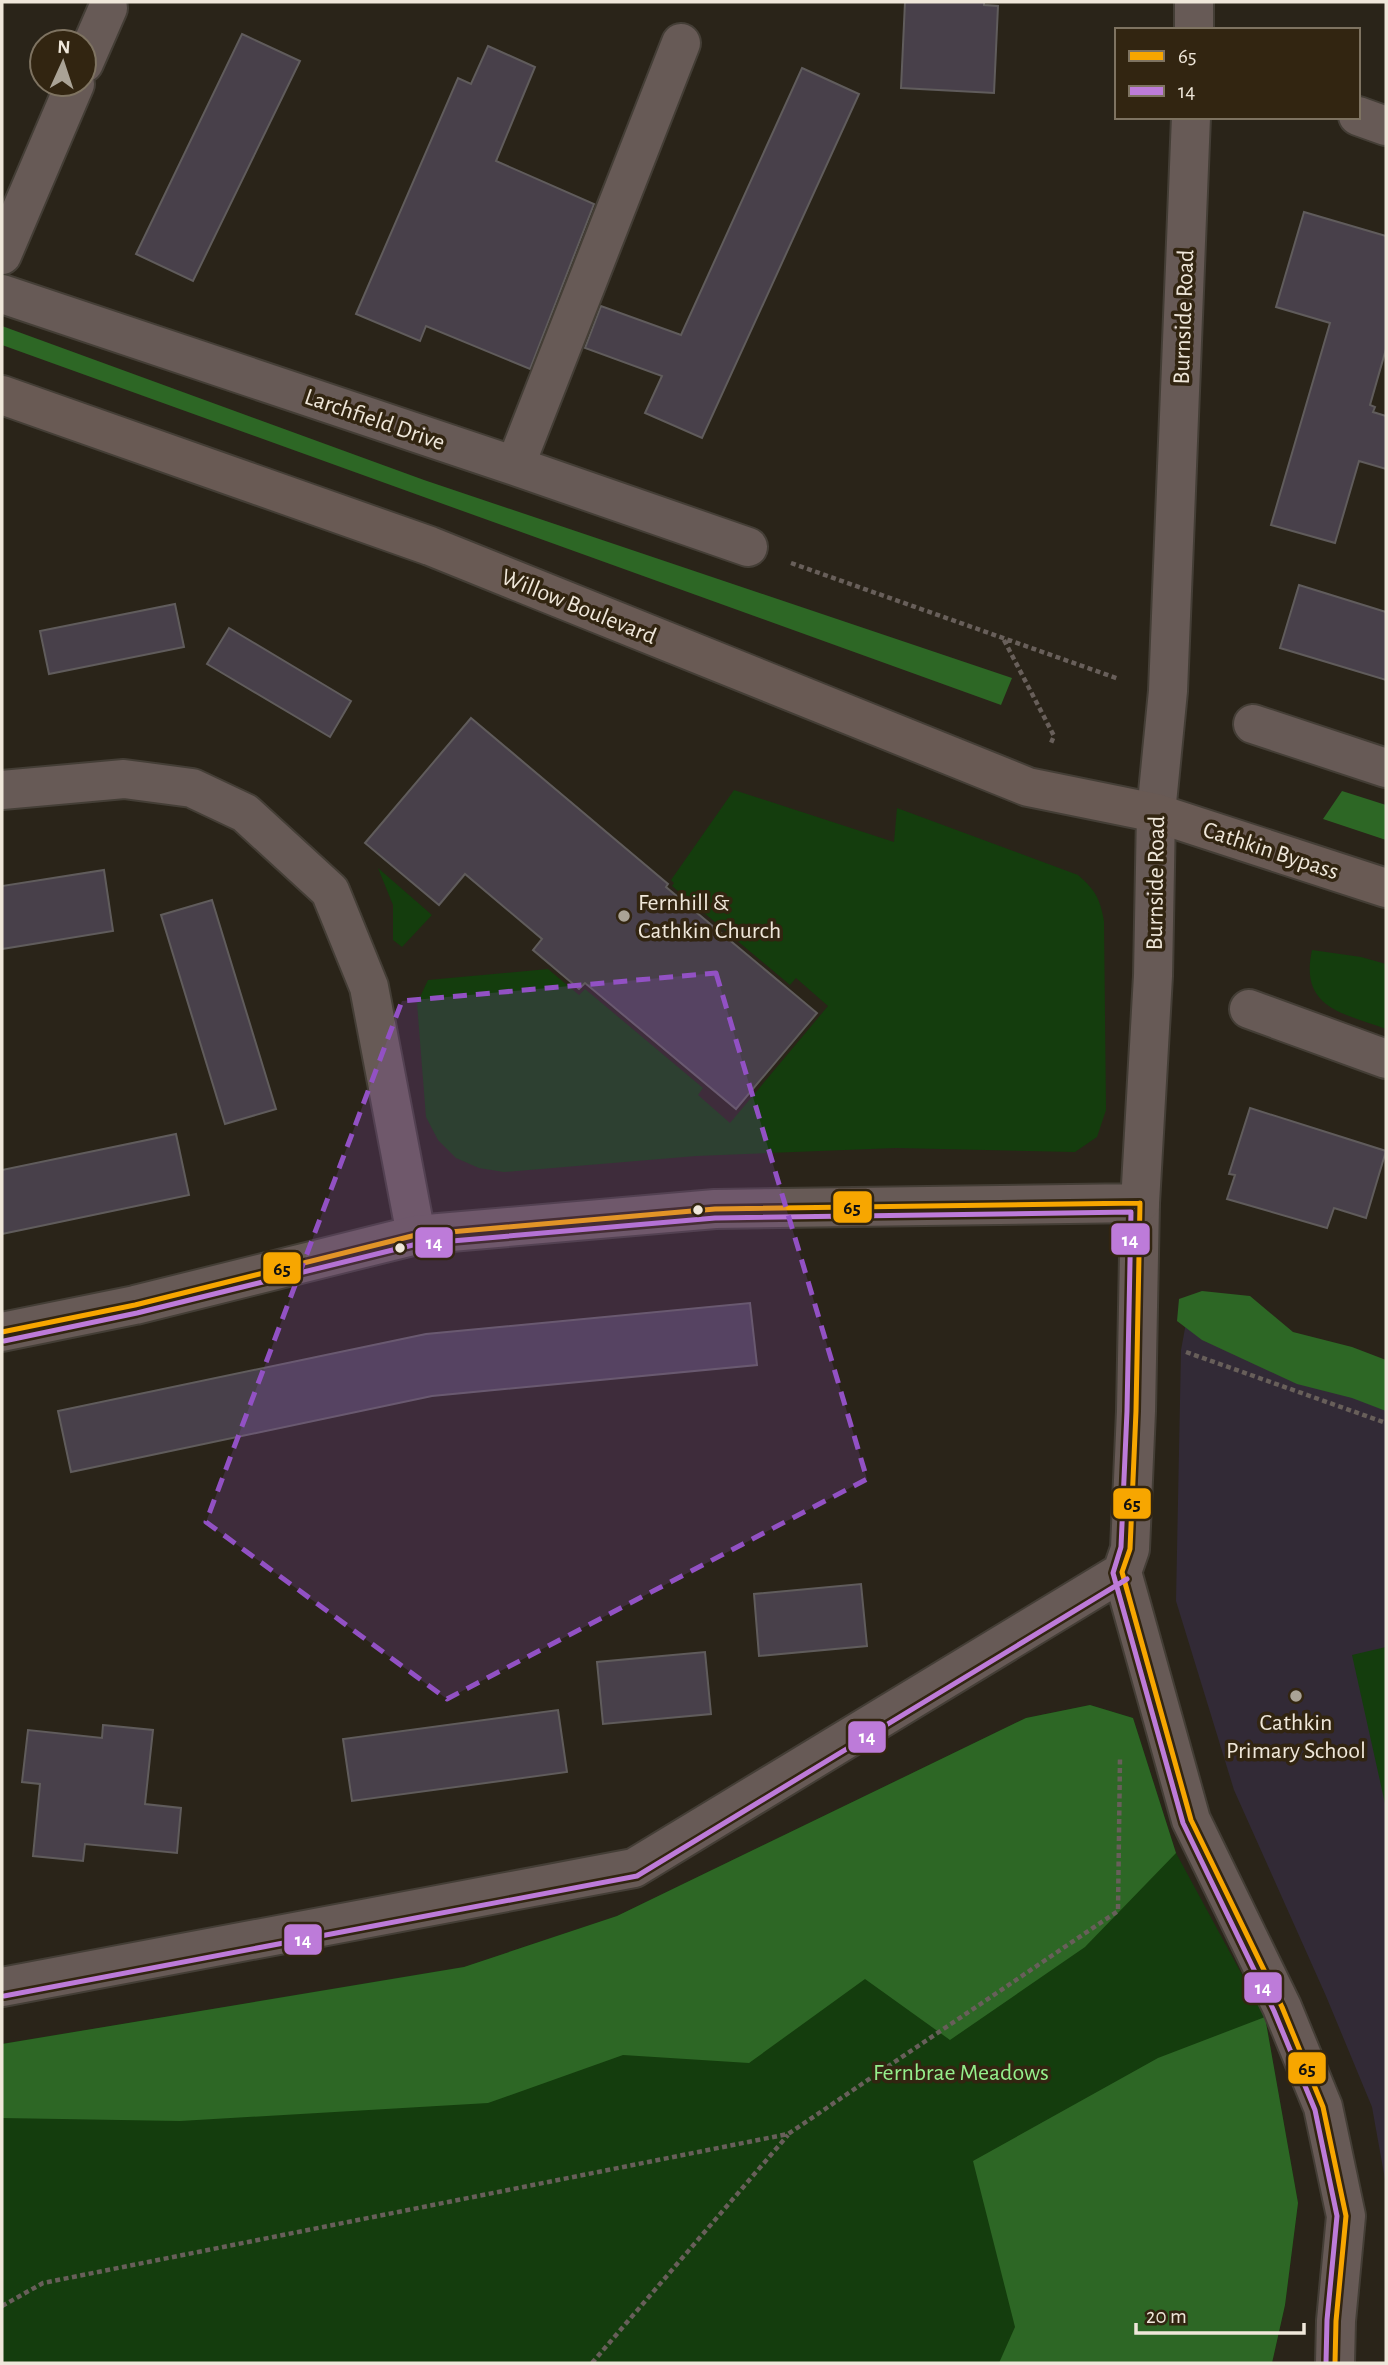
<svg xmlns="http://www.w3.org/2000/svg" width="1388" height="2365" font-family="'Alegreya Sans',sans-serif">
	<rect width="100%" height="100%" fill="#2a2419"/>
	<path fill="#322a36" d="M 1188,1312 L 1386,1388 L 1386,2185 L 1372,2107 L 1326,1996 L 1234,1790 L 1176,1601 L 1181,1350 Z"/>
	<path fill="#143d0d" d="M 734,790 L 894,842 L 897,808 L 1078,875 C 1095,890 1100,898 1104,921 L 1106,1110 L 1097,1137 L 1075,1152 L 896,1148 L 696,1156 L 504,1172 L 479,1168 L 456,1158 L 438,1140 L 426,1117 L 417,1003 L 428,980 L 548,969 L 579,995 L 585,989 L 703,1088 L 698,1095 L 730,1123 L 828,1006 L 796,978 L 790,985 L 672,886 L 674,883 L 671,880 Z
		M 378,868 L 432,915 L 402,947 L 393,940 L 393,905 Z
		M 1312,950 L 1361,957 L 1386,964 L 1386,1029 C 1343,1013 1299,1008 1312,950 Z
		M 1386,1647 L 1386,1808 L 1352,1655 Z
		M 1090,1705 L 1133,1718 L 1176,1853 L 1265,2017 L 1298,2203 L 1285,2305 L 1272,2363 L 2,2363 L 2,2044 L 464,1967 L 617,1916 L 1026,1718 Z"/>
	<path fill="#2d6725" d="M 2,326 L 424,480 L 1012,678 L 1001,705 L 2,345 Z
		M 1342,791 L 1386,805 L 1386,840 L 1323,819 Z
		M 1202,1291 L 1250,1296 L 1293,1332 L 1352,1347 L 1386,1360 L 1386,1411 L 1352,1398 L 1297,1384 L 1202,1340 L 1177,1321 L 1179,1299 Z
		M 1090,1705 L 1133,1718 L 1176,1853 L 1085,1947 L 950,2040 L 865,1979 L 749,2063 L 623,2055 L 488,2103 L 180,2121 L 2,2118 L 2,2044 L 464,1967 L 617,1916 L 1026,1718 Z
		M 1265,2017 L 1298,2203 L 1285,2305 L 1272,2363 L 999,2363 L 1015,2327 L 973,2161 L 1158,2058 Z"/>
	<path fill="#48404a" stroke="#605c5c" stroke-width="2" d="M 905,2 L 984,2 L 984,5 L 998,6 L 994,93 L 901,88 Z
		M 242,34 L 300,61 L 193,281 L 136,254 Z
		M 488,46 L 535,67 L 496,161 L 594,204 L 530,369 L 426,326 L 420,341 L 356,314 L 458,78 L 471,84 Z
		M 802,68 L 859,94 L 702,438 L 645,413 L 662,376 L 585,348 L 601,306 L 681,335 Z
		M 1304,212 L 1386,236 L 1386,349 L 1370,405 L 1375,407 L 1373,412 L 1386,416 L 1386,469 L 1359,461 L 1335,543 L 1271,525 L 1330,323 L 1276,307 Z
		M 1299,585 L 1386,612 L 1386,680 L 1280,648 Z
		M 175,604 L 184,647 L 49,674 L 40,631 Z
		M 229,628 L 351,701 L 330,737 L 207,664 Z
		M 471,718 L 668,884 L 666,887 L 817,1013 L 736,1109 L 585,983 L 579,989 L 533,950 L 542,939 L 465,874 L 439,905 L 365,843 Z
		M 104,870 L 113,931 L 2,949 L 2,886 Z
		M 212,900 L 276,1109 L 225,1124 L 161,915 Z
		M 1250,1108 L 1386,1151 L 1366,1218 L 1334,1208 L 1327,1228 L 1227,1199 L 1235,1175 L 1229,1174 Z
		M 176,1134 L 189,1195 L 2,1234 L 2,1170 Z
		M 750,1303 L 757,1365 L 432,1396 L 71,1472 L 58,1411 L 426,1334 Z
		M 861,1584 L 867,1646 L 759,1656 L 754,1594 Z
		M 705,1652 L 711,1714 L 603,1724 L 597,1662 Z
		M 558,1710 L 567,1772 L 352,1801 L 343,1739 Z
		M 103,1725 L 153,1730 L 145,1804 L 181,1808 L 177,1853 L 85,1844 L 83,1861 L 33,1856 L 40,1784 L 22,1782 L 28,1730 L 102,1738 Z"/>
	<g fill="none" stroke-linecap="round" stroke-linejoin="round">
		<g stroke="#443e36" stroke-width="42">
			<path id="minor" d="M 84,63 L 108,8
				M 1358,116 L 1386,126
				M 2,255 L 75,84
				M 2,294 L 515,466 L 748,547
				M 515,466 L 681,43
				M 1253,724 L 1386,768
				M 2,790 L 124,779 L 192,788 L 245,813 L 330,891 L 369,987 L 416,1235
				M 1249,1009 L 1386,1059
				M 1140,1203 L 1136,1411 L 1130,1549 L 1122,1572 L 1191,1820 L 1282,2007 L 1323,2107 L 1346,2216 L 1336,2321 L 1335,2363
				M 2,1987 L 634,1868 L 1122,1572"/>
		</g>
		<g stroke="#443e36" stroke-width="42">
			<path id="tertiary" d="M 1194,30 L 1194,2
				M 2,1332 L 135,1305 L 416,1235 L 715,1209 L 1140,1203 L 1153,976 L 1156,813 L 1168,691 L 1191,117"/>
		</g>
		<g stroke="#443e36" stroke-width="42">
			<path id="primary" d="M 2,395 L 430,546 L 1028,787 L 1156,813 L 1386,888"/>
		</g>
		<path stroke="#685f5a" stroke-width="4.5" stroke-dasharray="5 3.5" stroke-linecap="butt" d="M 791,563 L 1119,679
			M 1004,640 L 1054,736 L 1051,743
			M 1186,1352 L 1386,1423
			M 2,2306 L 43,2283 L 788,2134 L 1118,1911 L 1120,1758
			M 592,2363 L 788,2135"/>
		<use href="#minor" stroke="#675a56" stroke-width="38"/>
		<use href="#tertiary" stroke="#675a56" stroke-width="38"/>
		<use href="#primary" stroke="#695a54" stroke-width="38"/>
		<g stroke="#322511" stroke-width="10">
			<path id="bus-1" d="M 1140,1203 L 1136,1411 L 1130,1549 L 1122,1572 L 1191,1820 L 1282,2007 L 1323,2107 L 1346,2216 L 1336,2321 L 1335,2363
				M 2,1332 L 135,1305 L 416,1235 L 715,1209 L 1140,1203"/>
		</g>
		<g stroke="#322511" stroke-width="10">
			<path id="bus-2" d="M 4,1341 L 137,1313 L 417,1244 L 715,1218 L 1131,1212 L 1127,1411 L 1121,1547 L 1113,1573 L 1183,1823 L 1274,2011 L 1315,2110 L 1337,2216 L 1327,2320 L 1326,2363
				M 4,1996 L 637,1876 L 1127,1579"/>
		</g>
		<use href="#bus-1" stroke="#f7a600" stroke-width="5"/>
		<use href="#bus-2" stroke="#bd7bd9" stroke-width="5"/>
	</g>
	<path fill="#9251c4" fill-opacity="0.2" stroke="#9251c4" stroke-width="5" stroke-dasharray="14 9" stroke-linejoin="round" d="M 716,973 L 867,1479 L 447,1699 L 206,1522 L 402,1001 Z"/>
	<g fill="#aaa396" stroke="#322511" stroke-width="2.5">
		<circle cx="624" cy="916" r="7"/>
		<circle cx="1296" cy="1696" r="7"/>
	</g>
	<g fill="#efe7da" stroke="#322511" stroke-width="2.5">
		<circle cx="698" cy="1210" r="6"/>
		<circle cx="400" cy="1248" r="6"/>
	</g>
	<g text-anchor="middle" stroke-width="7" stroke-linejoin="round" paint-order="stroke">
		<g font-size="24" fill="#efe7da" stroke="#322511">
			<text transform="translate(1183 317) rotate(-88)" y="8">Burnside Road</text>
			<text transform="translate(375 419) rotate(19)" y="8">Larchfield Drive</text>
			<text transform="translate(579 606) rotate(22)" y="8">Willow Boulevard</text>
			<text transform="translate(1271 850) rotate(18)" y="8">Cathkin Bypass</text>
			<text transform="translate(1155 883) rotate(-89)" y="8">Burnside Road</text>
		</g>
		<g font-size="24" fill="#efe7da" stroke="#322511" text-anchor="start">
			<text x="638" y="910">Fernhill &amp;<tspan x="638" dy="28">Cathkin Church</tspan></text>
			<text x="1296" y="1730" text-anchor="middle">Cathkin<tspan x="1296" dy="28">Primary School</tspan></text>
		</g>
		<g font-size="24" fill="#95ef8c" stroke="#322511">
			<text x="961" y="2080">Fernbrae Meadows</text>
		</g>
	</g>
	<g stroke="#322511" stroke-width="2.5">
		<rect x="832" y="1190" width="41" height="34" rx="7" fill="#f7a600"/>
		<rect x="1110" y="1222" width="41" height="34" rx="7" fill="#bd7bd9"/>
		<rect x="414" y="1226" width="40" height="33" rx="7" fill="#bd7bd9"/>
		<rect x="262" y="1251" width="40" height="34" rx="7" fill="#f7a600"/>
		<rect x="1112" y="1487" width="40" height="33" rx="7" fill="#f7a600"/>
		<rect x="847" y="1720" width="40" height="34" rx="7" fill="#bd7bd9"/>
		<rect x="283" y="1923" width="40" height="33" rx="7" fill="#bd7bd9"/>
		<rect x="1243" y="1971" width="40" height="33" rx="7" fill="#bd7bd9"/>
		<rect x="1287" y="2051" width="40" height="34" rx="7" fill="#f7a600"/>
	</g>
	<g font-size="19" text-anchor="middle" font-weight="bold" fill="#fff">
		<text x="1130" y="1246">14</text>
		<text x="434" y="1249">14</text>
		<text x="867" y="1743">14</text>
		<text x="303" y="1946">14</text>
		<text x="1263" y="1994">14</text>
	</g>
	<g font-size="19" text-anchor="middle" font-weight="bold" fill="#111">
		<text x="852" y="1214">65</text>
		<text x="282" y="1275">65</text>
		<text x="1132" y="1510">65</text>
		<text x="1307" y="2075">65</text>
	</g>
	<rect width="1388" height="2365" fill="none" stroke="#efe7da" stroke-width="7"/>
	<rect x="1115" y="28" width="245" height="91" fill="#322511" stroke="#7e7361" stroke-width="2"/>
	<rect x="1129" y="51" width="35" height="10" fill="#f7a600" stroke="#7e7361" stroke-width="2"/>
	<text x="1178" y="63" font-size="21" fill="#efe7da">65</text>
	<rect x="1129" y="86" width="35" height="10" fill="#bd7bd9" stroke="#7e7361" stroke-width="2"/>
	<text x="1178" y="98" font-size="21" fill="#efe7da">14</text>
	<g transform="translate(63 63) rotate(3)"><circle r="33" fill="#322511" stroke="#7e7361" stroke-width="2"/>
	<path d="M0-5L12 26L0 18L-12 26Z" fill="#aaa396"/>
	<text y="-10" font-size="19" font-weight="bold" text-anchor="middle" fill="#efe7da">N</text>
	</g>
	<path d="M1136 2323v10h168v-10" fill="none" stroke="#efe7da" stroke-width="3.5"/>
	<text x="1146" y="2323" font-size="21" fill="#efe7da" stroke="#322511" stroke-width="5" paint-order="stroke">20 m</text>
</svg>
